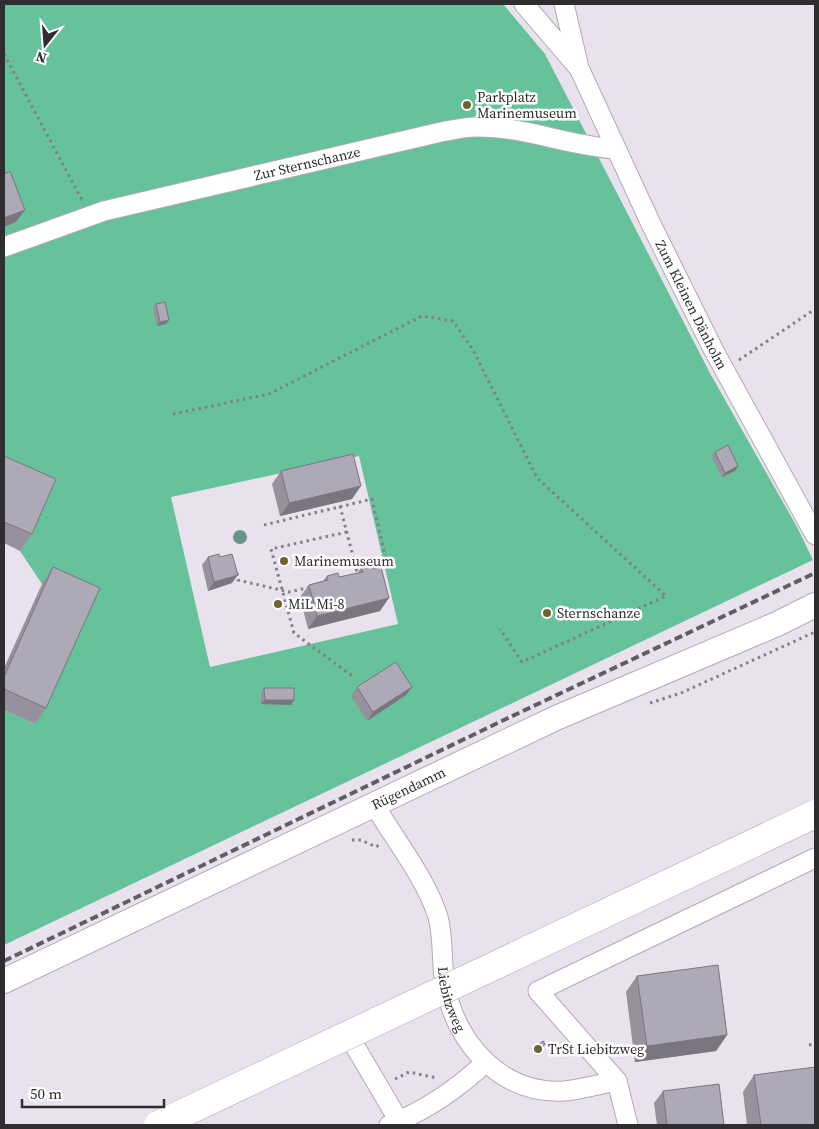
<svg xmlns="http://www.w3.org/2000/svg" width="819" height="1129" font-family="'Source Serif 4',serif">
	<rect width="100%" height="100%" fill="#eae1ee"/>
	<path fill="#66c29a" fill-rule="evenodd" d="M 4,4 L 503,4 L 545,54 L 711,375 L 797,527 L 813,560 L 4,945 L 4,710 L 35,724 L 89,605 L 42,584 L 20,551 L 45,495 L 4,477 ZM 359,456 L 398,624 L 210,667 L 171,497 Z"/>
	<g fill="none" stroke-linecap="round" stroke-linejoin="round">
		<g stroke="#b3aab6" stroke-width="21">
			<g id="minor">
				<path d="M 524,4 L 577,66"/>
				<path id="s1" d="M 564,4 L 579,68 L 651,224 L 713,349 L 815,535"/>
				<path id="s2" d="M 4,247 L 104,211 L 441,132 C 452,130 464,127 476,127 C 523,126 569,146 616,149"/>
				<path id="s3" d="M 374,804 C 394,839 426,878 438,917 C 444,939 441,963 445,985 C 456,1043 501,1095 565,1091 C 582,1089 600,1084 617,1081"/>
				<path d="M 353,1043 L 399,1121"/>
				<path d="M 389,1125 C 425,1111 457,1089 485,1063"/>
				<path d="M 628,1125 L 617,1081 L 538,991 L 815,858"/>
			</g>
		</g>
		<g stroke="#b3aab6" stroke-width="26">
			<g id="major">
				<path id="s4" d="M 4,981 L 556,718 L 777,624 L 815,605"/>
			</g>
		</g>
		<path stroke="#847e86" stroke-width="3" stroke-dasharray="2.5 4" stroke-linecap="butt" d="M 4,54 L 82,200
			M 739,360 L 815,309
			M 173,414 L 269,394 L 422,316 L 453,321 L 473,350 L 537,478 L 666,596 L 522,662 L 500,629
			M 340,506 L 358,576
			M 264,525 L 372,499 L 386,560
			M 347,532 L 271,549 L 294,633 L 355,678
			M 237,573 L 238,580 L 289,592 L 311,587
			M 650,703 L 681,693 L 815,632
			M 352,840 L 361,840 L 376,847 L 379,845
			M 809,1045 L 815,1044
			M 395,1079 L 409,1072 L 437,1078"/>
		<use href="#minor" stroke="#fff" stroke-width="19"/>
		<use href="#major" stroke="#fff" stroke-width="24"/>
		<path stroke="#625d64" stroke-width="4" stroke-dasharray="8 4" stroke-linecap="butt" d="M 4,961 L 506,719 L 815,573"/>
		<g stroke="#b3aab6" stroke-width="29" stroke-linecap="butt">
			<path id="highway-bridge" d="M 158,1125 L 815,814"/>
		</g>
		<use href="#highway-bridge" stroke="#fff" stroke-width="28"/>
	</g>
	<circle fill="#6c938a" cx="240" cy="537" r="7"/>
	<path fill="#96919d" d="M 156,304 L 166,324 L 157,326 L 153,308 Z
		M 715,452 L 738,466 L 735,471 L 722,477 L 711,456 Z
		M 4,456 L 32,534 L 20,551 L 4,543 Z
		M 281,471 L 352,499 L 280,516 L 272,484 Z
		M 208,557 L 220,557 L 232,583 L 208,591 L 202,565 Z
		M 53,567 L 46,708 L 35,724 L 4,710 L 4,668 L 42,584 Z
		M 361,567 L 380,611 L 308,629 L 300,597 L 309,585 L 323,581 L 327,576 L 339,577 L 358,573 Z
		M 357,687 L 412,687 L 406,695 L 367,721 L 351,696 Z
		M 264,688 L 291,705 L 261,704 L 261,692 Z
		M 637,976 L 727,1035 L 716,1051 L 635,1062 L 626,992 Z
		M 538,1045 L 542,1049 L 538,1053 L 535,1050 Z
		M 754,1075 L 815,1125 L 747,1125 L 743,1092 Z
		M 663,1091 L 724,1125 L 657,1125 L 654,1103 Z"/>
	<path fill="#7a767f" d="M 25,210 L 16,222 L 4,227 L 4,218 Z
		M 169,320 L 166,324 L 157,326 L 160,322 Z
		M 738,466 L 735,471 L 722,477 L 725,473 Z
		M 361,486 L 352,499 L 280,516 L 289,503 Z
		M 238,575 L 232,583 L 208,591 L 214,582 Z
		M 389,598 L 380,611 L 308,629 L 317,616 Z
		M 412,687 L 406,695 L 367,721 L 373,712 Z
		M 265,700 L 294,700 L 291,705 L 261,704 Z
		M 727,1035 L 716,1051 L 635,1062 L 647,1046 Z"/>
	<path fill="#aea9b6" stroke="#7a767f" d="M 10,171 L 25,210 L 4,218 L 4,174 Z
		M 165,302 L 169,320 L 160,322 L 156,304 Z
		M 728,445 L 738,466 L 725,473 L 715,452 Z
		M 353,454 L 361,486 L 289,503 L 281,471 Z
		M 4,456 L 56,479 L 32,534 L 4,522 Z
		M 219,554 L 220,557 L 232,554 L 238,575 L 214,582 L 208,557 Z
		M 372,565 L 374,569 L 381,567 L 389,598 L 317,616 L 309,585 L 328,580 L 327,576 L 338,573 L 339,577 L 363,572 L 361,567 Z
		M 53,567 L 100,588 L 46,708 L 4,689 L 4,677 Z
		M 396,662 L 412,687 L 373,712 L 357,687 Z
		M 264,688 L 294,688 L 294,700 L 265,700 Z
		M 718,965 L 727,1035 L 647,1046 L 637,976 Z
		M 543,1041 L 545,1044 L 541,1049 L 538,1045 Z
		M 815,1067 L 815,1125 L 761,1125 L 754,1075 Z
		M 719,1084 L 724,1125 L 667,1125 L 663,1091 Z"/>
	<g fill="#6f6431" stroke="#fff" stroke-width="2">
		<circle cx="467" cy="105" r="5"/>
		<circle cx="284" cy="561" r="5"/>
		<circle cx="278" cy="604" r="5"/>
		<circle cx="547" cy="613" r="5"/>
		<circle cx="538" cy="1049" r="5"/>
	</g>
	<g text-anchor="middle" stroke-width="5" stroke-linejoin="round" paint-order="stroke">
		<g font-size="14" fill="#302d31" stroke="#fff" text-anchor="start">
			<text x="477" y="102">Parkplatz<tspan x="477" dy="16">Marinemuseum</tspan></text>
			<text x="294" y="566">Marinemuseum</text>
			<text x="288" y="609">MiL Mi-8</text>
			<text x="557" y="618">Sternschanze</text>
			<text x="548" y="1054">TrSt Liebitzweg</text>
		</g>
		<g font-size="14" fill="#302d31" stroke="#fff">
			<text dy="5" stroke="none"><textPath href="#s2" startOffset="315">Zur Sternschanze</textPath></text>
			<text dy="5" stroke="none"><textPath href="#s1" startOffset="328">Zum Kleinen Dänholm</textPath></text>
			<text dy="5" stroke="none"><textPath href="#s4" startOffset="448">Rügendamm</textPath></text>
			<text dy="5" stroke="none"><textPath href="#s3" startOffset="214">Liebitzweg</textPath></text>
		</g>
	</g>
	<rect width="819" height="1129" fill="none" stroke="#302d31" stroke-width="10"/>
	<g transform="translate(45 45) rotate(197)" stroke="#ffffff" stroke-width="4" paint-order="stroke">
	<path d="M0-4L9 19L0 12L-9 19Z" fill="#302d31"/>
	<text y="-8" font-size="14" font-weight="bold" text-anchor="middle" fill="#302d31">N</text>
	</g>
	<path d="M22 1099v8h142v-8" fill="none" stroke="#302d31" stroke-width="2.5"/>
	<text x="30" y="1099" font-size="15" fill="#302d31" stroke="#ffffff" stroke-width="4" paint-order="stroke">50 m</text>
</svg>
